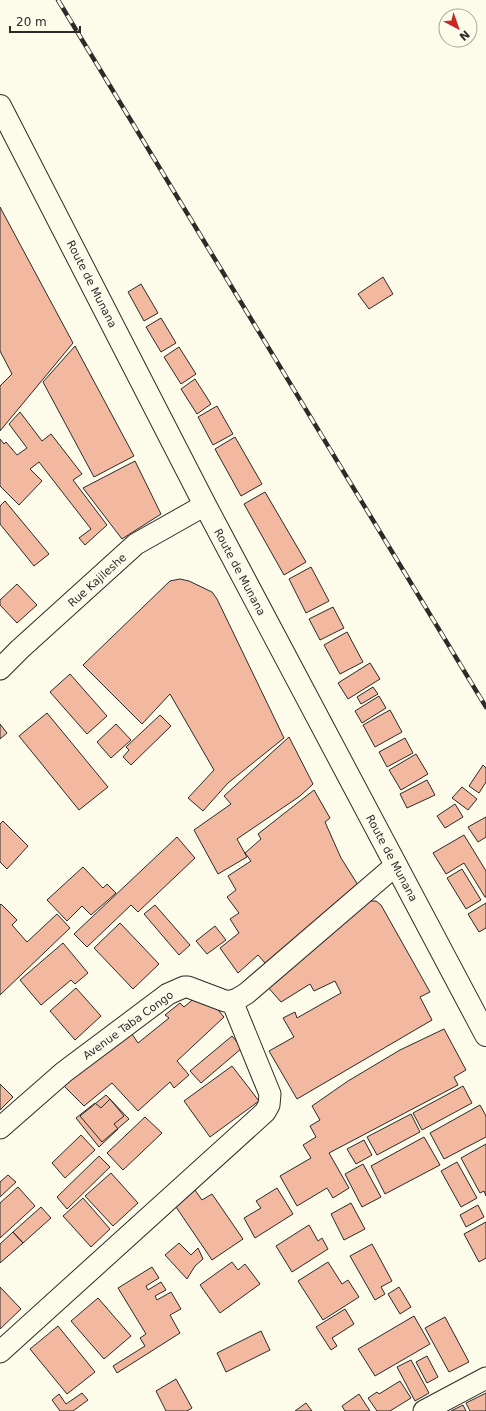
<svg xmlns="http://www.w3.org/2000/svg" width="486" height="1411" font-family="'DejaVu Sans',sans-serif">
	<rect width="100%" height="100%" fill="#fdfbea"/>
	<path fill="#f2b8a0" stroke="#2b2b2b" d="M 0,207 L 73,343 L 0,431 L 0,386 L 12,374 L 0,351 Z
		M 383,277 L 393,294 L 369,309 L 358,294 Z
		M 141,284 L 158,313 L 144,321 L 128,292 Z
		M 161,318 L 176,343 L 161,352 L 146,327 Z
		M 75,346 L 134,456 L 94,477 L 43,382 Z
		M 179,347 L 196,374 L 181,384 L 164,357 Z
		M 195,379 L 211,404 L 197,414 L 181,389 Z
		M 217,406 L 233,434 L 213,445 L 198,417 Z
		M 20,412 L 42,441 L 51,434 L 82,474 L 73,480 L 107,525 L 85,545 L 79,538 L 91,529 L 39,462 L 30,469 L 42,481 L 19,505 L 0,486 L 0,439 L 4,444 L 6,442 L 17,455 L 27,448 L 9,424 Z
		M 235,437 L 262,484 L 241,496 L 215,449 Z
		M 135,461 L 161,514 L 122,539 L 83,488 Z
		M 265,492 L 306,562 L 284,575 L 244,504 Z
		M 5,501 L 49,554 L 34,566 L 0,524 L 0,506 Z
		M 311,567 L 329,601 L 306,613 L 289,579 Z
		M 180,579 L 189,581 L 212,592 L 217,599 L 284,738 L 228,783 L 203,811 L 188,798 L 214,770 L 170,694 L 142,724 L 83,665 L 170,581 Z
		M 17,584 L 37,605 L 17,623 L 0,605 L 0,600 Z
		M 333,607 L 344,628 L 320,640 L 309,619 Z
		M 347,632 L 363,662 L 340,674 L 324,645 Z
		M 370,663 L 380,679 L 348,699 L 338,683 Z
		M 70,674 L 107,716 L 87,734 L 50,692 Z
		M 373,687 L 378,694 L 361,704 L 357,697 Z
		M 379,696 L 386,708 L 362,723 L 355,711 Z
		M 390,710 L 402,732 L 375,747 L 363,725 Z
		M 47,713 L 108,787 L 79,810 L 19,736 Z
		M 160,715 L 171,726 L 131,765 L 123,757 L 129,750 L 126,747 Z
		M 0,724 L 7,733 L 0,739 Z
		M 116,724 L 131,740 L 111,758 L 97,742 Z
		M 289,737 L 313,784 L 300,796 L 237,839 L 247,857 L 218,874 L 194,830 L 231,804 L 224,796 Z
		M 405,738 L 413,753 L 387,767 L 379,752 Z
		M 416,754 L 428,774 L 401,790 L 389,770 Z
		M 483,765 L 486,768 L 486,782 L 479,793 L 469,786 Z
		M 427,780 L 435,795 L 407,808 L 400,794 Z
		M 462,787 L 477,799 L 468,810 L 452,798 Z
		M 314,790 L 330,818 L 325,822 L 341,858 L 358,885 L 266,964 L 258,955 L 238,973 L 220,948 L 239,933 L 230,919 L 239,913 L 227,897 L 236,890 L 228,876 L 251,861 L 245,853 L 261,839 L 258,834 Z
		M 455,804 L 463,817 L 445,828 L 437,816 Z
		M 486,817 L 486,837 L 478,842 L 468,827 Z
		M 3,821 L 28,846 L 7,869 L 0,862 L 0,824 Z
		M 464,835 L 486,871 L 486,897 L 485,897 L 464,863 L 446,874 L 433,853 Z
		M 177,837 L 195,858 L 138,912 L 131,905 L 87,947 L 74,934 Z
		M 83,867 L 103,888 L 107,884 L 116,893 L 91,915 L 82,906 L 67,921 L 47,900 Z
		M 462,869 L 481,900 L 466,909 L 447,878 Z
		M 370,901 L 376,901 L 381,905 L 430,992 L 420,997 L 432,1020 L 297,1099 L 269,1051 L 294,1037 L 283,1018 L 295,1012 L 297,1018 L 341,993 L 335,981 L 314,991 L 310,984 L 281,1002 L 266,985 L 357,907 Z
		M 486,903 L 486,928 L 479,932 L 468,914 Z
		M 1,904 L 17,920 L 12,925 L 27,942 L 57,914 L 70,928 L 0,995 L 0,905 Z
		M 155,905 L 190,945 L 179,955 L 144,914 Z
		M 120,923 L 159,964 L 133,989 L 94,948 Z
		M 215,926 L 226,940 L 207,954 L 196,941 Z
		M 63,943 L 88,973 L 75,984 L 71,980 L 41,1005 L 20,980 Z
		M 76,988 L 101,1016 L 75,1040 L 50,1011 Z
		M 197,996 L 212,1003 L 224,1017 L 177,1061 L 189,1075 L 174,1088 L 170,1082 L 138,1111 L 112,1083 L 84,1106 L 62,1084 L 130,1031 L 138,1043 L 169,1018 L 165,1015 L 180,1003 L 184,1007 Z
		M 444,1029 L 466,1070 L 454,1077 L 458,1085 L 329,1153 L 349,1188 L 333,1198 L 327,1188 L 297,1206 L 280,1176 L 311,1158 L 303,1145 L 316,1137 L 310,1126 L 320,1120 L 312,1106 L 348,1081 L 400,1050 Z
		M 232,1036 L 242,1048 L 201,1083 L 190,1071 Z
		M 232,1066 L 259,1101 L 210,1137 L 184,1101 Z
		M 0,1084 L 13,1097 L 0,1110 Z
		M 463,1086 L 472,1103 L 422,1130 L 413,1113 Z
		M 106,1095 L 129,1119 L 102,1142 L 80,1116 Z
		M 110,1099 L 124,1116 L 114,1124 L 118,1129 L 99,1147 L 76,1118 L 95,1103 L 101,1108 Z
		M 480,1105 L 486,1116 L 486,1137 L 444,1159 L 430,1133 Z
		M 411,1114 L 420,1132 L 377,1155 L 367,1137 Z
		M 145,1117 L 162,1133 L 123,1170 L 107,1153 Z
		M 81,1135 L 95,1150 L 65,1178 L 52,1163 Z
		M 424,1137 L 440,1165 L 385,1194 L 371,1166 Z
		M 364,1140 L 372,1155 L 356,1164 L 347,1149 Z
		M 486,1144 L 486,1196 L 484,1191 L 480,1193 L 461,1158 Z
		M 99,1156 L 110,1167 L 67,1209 L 57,1197 Z
		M 457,1162 L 477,1198 L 461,1207 L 441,1171 Z
		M 363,1164 L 381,1197 L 362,1207 L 345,1174 Z
		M 111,1173 L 138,1203 L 113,1226 L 85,1196 Z
		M 8,1175 L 16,1182 L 0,1197 L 0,1182 Z
		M 18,1187 L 35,1206 L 0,1238 L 0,1203 Z
		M 277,1188 L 293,1214 L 255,1238 L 244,1218 L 261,1208 L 256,1201 Z
		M 195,1190 L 202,1200 L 212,1194 L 243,1239 L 212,1260 L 174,1204 Z
		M 83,1198 L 110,1229 L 91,1247 L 63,1216 Z
		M 351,1203 L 365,1229 L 344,1240 L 331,1214 Z
		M 478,1205 L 484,1217 L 466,1227 L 460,1215 Z
		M 41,1207 L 51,1218 L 23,1243 L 13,1232 Z
		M 486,1222 L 486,1258 L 479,1262 L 464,1234 Z
		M 309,1225 L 318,1241 L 322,1238 L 328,1249 L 292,1272 L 276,1246 Z
		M 13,1232 L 23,1243 L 0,1263 L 0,1244 Z
		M 179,1243 L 191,1255 L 198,1248 L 203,1259 L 195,1266 L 187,1279 L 165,1255 Z
		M 372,1244 L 392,1281 L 381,1287 L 385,1294 L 375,1300 L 350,1256 Z
		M 232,1262 L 238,1270 L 245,1264 L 260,1284 L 220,1313 L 200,1285 Z
		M 328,1262 L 342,1284 L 348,1280 L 359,1297 L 323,1320 L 298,1281 Z
		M 152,1267 L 159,1278 L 146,1286 L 148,1290 L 161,1282 L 166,1290 L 155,1296 L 157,1300 L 171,1292 L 181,1309 L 170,1315 L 180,1333 L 117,1373 L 113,1366 L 145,1346 L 140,1338 L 146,1334 L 118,1288 Z
		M 0,1287 L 21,1309 L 0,1329 Z
		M 399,1287 L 411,1307 L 400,1314 L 388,1294 Z
		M 98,1298 L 131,1336 L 104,1359 L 71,1321 Z
		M 345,1309 L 354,1324 L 332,1338 L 337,1346 L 331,1350 L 316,1327 Z
		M 414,1316 L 430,1344 L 375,1376 L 358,1349 Z
		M 445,1317 L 469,1362 L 449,1372 L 425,1328 Z
		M 58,1326 L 95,1372 L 67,1394 L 30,1349 Z
		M 261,1331 L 270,1350 L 226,1372 L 217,1353 Z
		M 427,1356 L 438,1377 L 427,1383 L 416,1362 Z
		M 411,1360 L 429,1393 L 415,1401 L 397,1367 Z
		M 176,1379 L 192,1408 L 187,1411 L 166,1411 L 156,1391 Z
		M 400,1381 L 411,1398 L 390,1411 L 377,1411 L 368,1398 L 377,1392 L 379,1394 Z
		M 82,1393 L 88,1400 L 73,1411 L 60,1411 L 52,1400 L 59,1394 L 66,1404 Z
		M 486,1393 L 486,1411 L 470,1411 L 466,1403 Z
		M 359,1394 L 370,1411 L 345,1411 L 342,1406 Z
		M 306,1403 L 312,1411 L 295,1411 Z
		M 463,1405 L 466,1411 L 451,1411 Z"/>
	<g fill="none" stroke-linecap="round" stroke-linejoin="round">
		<g stroke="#2b2b2b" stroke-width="23">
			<path id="minor" d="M 0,669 L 20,649 L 136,544 L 205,505
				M 0,1128 L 64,1072 L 168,994 L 184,987 L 188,987 L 225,1001 C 234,1002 239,998 247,993 L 396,865
				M 0,1352 L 265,1112 L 269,1105 L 270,1094 L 232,1001
				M 424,1411 L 486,1378"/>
		</g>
		<g stroke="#2b2b2b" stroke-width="24">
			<path id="secondary" d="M 0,106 L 205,505 L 486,1035"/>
		</g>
		<use href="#minor" stroke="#fdfbea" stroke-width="21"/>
		<use href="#secondary" stroke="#fdfbea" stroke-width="22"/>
		<g stroke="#2b2b2b" stroke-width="4.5">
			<path id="rail" d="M 58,0 L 486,707"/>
		</g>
		<use href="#rail" stroke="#fdfbea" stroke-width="3" stroke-dasharray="9" stroke-linecap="butt"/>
	</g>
	<g text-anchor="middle" stroke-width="3" stroke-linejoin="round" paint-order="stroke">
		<g font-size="11" fill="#2b2b2b" stroke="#fdfbea">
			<text transform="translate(92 284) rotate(63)" y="4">Route de Munana</text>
			<text transform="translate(240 572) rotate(62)" y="4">Route de Munana</text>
			<text transform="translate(97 580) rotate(-42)" y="4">Rue Kajileshe</text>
			<text transform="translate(392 858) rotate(62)" y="4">Route de Munana</text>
			<text transform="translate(128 1025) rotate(-36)" y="4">Avenue Taba Congo</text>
		</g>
	</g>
	<g transform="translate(458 28) rotate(139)"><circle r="19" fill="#fdfbea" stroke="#a9a89e"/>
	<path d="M0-3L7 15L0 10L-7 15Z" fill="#c62828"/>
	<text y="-6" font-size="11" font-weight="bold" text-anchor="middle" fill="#2b2b2b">N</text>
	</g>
	<path d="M10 26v6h70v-6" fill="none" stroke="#2b2b2b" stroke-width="2"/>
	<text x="16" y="26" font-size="12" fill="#2b2b2b" stroke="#fdfbea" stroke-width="3" paint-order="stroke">20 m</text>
</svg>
